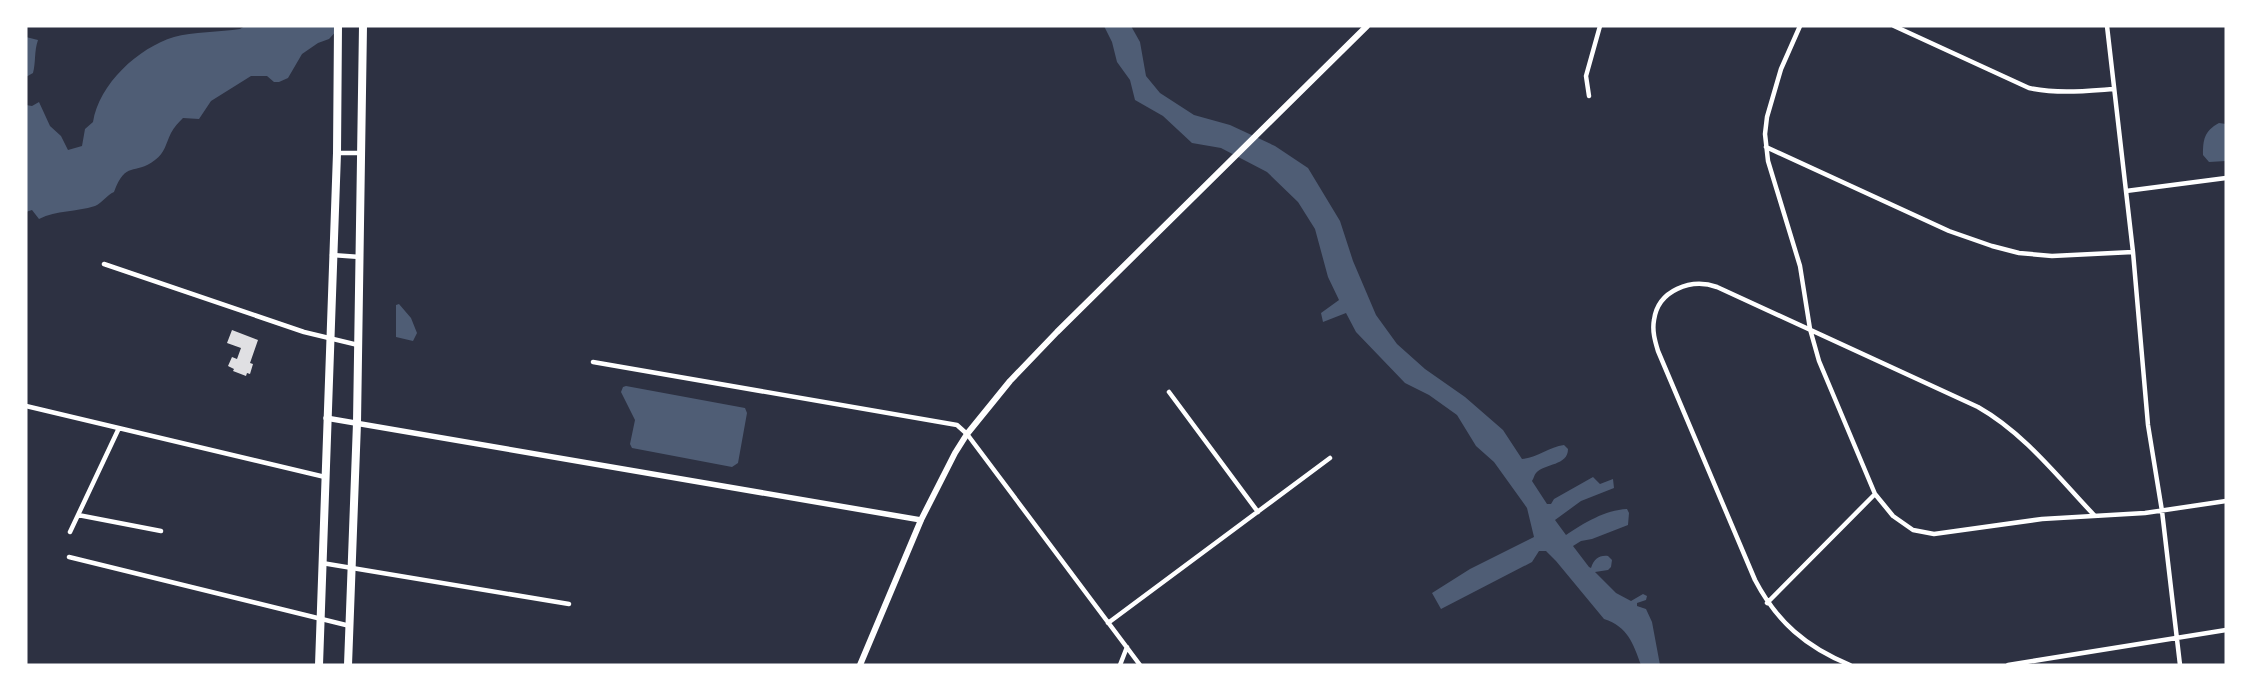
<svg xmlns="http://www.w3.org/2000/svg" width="2252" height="691" font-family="Karla,sans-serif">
	<rect width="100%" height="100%" fill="#2d3142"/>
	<path fill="#4f5d75" d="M 245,26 L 341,26 L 329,39 L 318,43 L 302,54 L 288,78 L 279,82 L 274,82 L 267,76 L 251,76 L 211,101 L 199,119 L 183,118 C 179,122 174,127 171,133 C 166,143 165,153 155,160 C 134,176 126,160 114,192 C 107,195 102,203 95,206 C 76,212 57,210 39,219 L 32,210 L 26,212 L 26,105 L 32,106 L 39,102 L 50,126 L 61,136 L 68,150 L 82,146 L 85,129 L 93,122 C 99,84 138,48 174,37 C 192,32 221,32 240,29 Z
		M 1104,26 L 1131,26 L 1140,42 L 1146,76 L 1160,93 L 1194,115 L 1230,125 L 1275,146 L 1308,168 L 1340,221 L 1353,261 L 1376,315 L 1397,344 L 1425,369 L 1465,397 L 1503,430 L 1522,459 C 1536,458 1549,447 1564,445 L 1568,449 C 1568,466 1545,463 1536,473 C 1534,475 1534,478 1532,481 L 1547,504 L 1551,504 L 1554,499 L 1593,477 L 1600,484 L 1613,479 L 1614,488 L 1581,501 L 1555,520 L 1566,535 C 1584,523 1605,510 1627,509 L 1629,513 L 1628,525 L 1592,539 L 1581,541 L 1573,546 L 1589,567 L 1591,568 C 1594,559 1599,555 1608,556 L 1612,560 L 1611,567 L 1608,570 L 1595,572 L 1616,593 L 1631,601 L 1643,594 L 1647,596 L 1646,600 L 1637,603 L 1637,606 L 1646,609 L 1652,622 L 1660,665 L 1641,665 C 1633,643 1628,627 1604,619 L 1556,561 L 1546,551 L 1539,551 L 1532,562 L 1441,609 L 1432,593 L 1470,569 L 1534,537 L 1527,508 L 1494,462 L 1476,446 L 1457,415 L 1429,395 L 1405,383 L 1356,332 L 1346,313 L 1323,322 L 1321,313 L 1339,300 L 1328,277 L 1315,229 L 1298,202 L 1267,172 L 1221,148 L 1192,143 L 1163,116 L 1135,100 L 1130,80 L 1117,62 L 1112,42 Z
		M 26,37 L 38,40 C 34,51 36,62 33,73 L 26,77 Z
		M 2219,123 L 2226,124 L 2226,161 L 2209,162 L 2203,155 C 2203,140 2204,131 2219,123 Z
		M 399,304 L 411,318 L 417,333 L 413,341 L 396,337 L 396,305 Z
		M 626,386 L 745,408 L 747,413 L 738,463 L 732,467 L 632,448 L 630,444 L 635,420 L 621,392 L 623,387 Z"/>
	<path fill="#e0e0e3" d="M 232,330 L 258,340 L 250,363 L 253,364 L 250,374 L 247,373 L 246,376 L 233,371 L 234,369 L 228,366 L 232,357 L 237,359 L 241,348 L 227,343 Z"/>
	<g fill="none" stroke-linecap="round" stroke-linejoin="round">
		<path stroke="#fff" stroke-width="4.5" d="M 1800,26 L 1781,69 L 1767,117 L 1765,134 L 1768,161 L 1800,266 L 1810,329 L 1819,361 L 1875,494 L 1893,516 L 1913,530 L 1934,534 L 2042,519 L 2145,513 L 2226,501
			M 1894,26 L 2029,88 C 2058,94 2085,91 2114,89
			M 2107,26 L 2133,252 L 2148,425 L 2162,511 L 2180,665
			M 1589,96 L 1586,76 L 1600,26
			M 1766,147 L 1949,231 L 1992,246 L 2019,253 L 2052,256 L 2133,252
			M 337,153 L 362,153
			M 2126,191 L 2226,178
			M 332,255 L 360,257
			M 104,264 L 304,332 L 358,345
			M 593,362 L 957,425 L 967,434 L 1140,665
			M 1169,392 L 1258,512
			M 26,406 L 325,477
			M 78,515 L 161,531
			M 70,532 L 119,428
			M 69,557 L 350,626
			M 322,563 L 569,604
			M 1767,603 L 1875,494
			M 1108,623 L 1330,458
			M 1120,665 L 1127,647
			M 1850,665 C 1806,647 1777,622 1755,580 L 1658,351 C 1655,341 1652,331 1654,320 C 1658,290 1691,278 1717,287 L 1978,407 C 2024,433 2058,477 2094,515
			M 2008,665 L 2226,630"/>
		<path stroke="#fff" stroke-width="5.5" d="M 326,418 L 921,520"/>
		<path stroke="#fff" stroke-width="6" d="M 860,665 L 921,520 L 955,453 L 967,434 L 1010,381 L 1057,332 L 1367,26"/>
		<path stroke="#fff" stroke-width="8" d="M 319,665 L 337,153 L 338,26
			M 348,665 L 357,423 L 363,26"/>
	</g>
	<rect width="2252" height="691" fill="none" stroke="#ffffff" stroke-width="55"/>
</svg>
